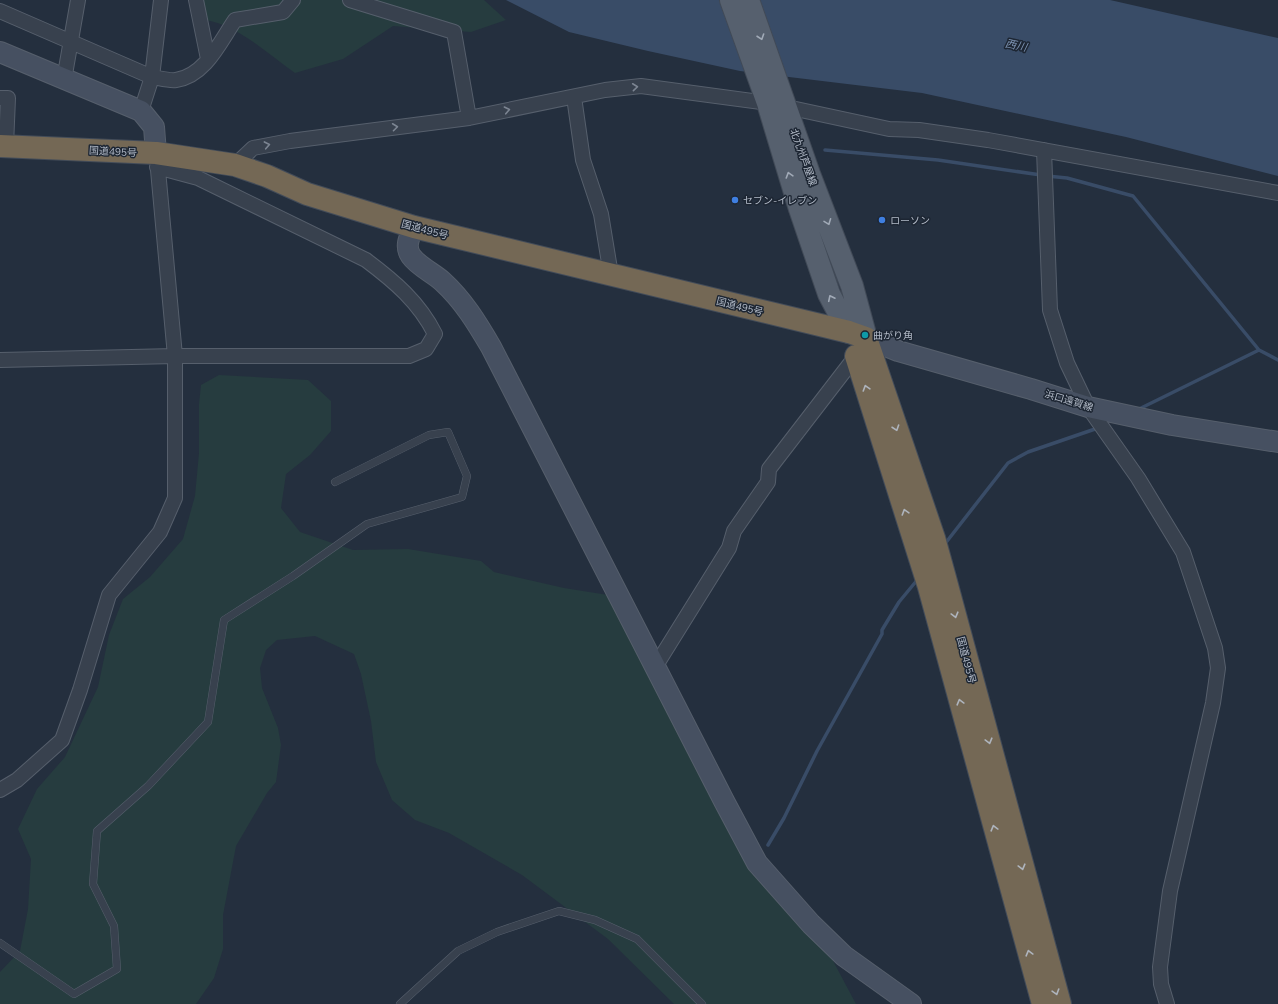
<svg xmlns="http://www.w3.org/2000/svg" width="1278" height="1004" font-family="Mulish,'Noto Sans JP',sans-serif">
	<rect width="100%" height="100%" fill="#242f3e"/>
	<path fill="#263c3f" d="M 203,0 L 484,0 L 506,20 L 471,32 L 393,26 L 343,59 L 295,73 C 268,54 239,26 206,20 Z
		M 219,375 L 308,380 L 331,401 L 331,431 L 310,455 L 286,474 L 281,508 L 300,532 L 353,550 L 408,549 L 481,561 L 494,572 L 564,588 L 608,595 L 774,894 L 831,957 L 856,1004 L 674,1004 L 608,939 L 522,875 L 449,833 L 415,820 L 392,800 L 376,762 L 371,721 L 361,674 L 354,654 L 315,636 L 277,640 L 266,650 L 260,668 L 262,688 L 278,728 L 281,745 L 276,782 L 267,793 L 236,846 L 223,915 L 223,949 L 214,978 L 196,1004 L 0,1004 L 0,972 L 20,951 L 28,909 L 31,859 L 18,829 L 37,789 L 65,757 L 98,687 L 109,635 L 123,599 L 150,577 L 183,539 L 195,496 L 199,453 L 199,404 L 201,385 Z"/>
	<path fill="#394c67" d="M 506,0 L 1110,0 L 1278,38 L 1278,176 L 1126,137 L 922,93 L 740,71 L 648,51 L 569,32 Z"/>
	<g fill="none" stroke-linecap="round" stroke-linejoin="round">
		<path stroke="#394c67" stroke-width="3.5" d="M 825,150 L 938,160 L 1041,175
			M 1047,176 L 1067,178 L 1133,196 L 1259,350 L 1278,360
			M 1137,410 L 1259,350
			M 944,545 L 1008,463 L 1028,452 L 1098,428
			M 768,845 L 784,818 L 817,751 L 882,634 L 882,630 L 899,602 L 918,579"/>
		<g stroke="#565f6c" stroke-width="8">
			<path id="lane" d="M 0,943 L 74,994 L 117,969 L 114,926 L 93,884 L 97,831 L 148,786 L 208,722 L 224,620 L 293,576 L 367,524 L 462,497 L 467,476 L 448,432 L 429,435 L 335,482
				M 400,1004 L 458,951 L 497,932 L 559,911 L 595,920 L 637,939 L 702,1004"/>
		</g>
		<g stroke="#565f6c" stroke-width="16">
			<path id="street" d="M 196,0 L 208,59
				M 350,0 L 454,32 L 469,118
				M 0,11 L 152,77 C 159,78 169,81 176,80 C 205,76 220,42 235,20 L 283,12 L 293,0
				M 64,80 L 78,0
				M 574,97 L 583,160 L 601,214 L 611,275
				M 0,98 L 8,98 L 6,146
				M 141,111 L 152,77 L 161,0
				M 1044,150 L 1050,310 L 1067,363 L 1088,407 L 1138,478 L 1183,552 L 1215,648 L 1218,668 L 1213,703 L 1170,891 L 1160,967 L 1161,984 L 1167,1004
				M 235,165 L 253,148 L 290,141 L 469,118 L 605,90 L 641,86 L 768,103 L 889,129 L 919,130 L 988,140 L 1278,193
				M 0,360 L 175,356 L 409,356 L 426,349 L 435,334 C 419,302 394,281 366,260 L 198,178 L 157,167
				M 655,667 L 729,548 L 734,531 L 768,482 L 769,469 L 856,356
				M 0,790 L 17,780 L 62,740 L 80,690 L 109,595 L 160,532 L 175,498 L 175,356 L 157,159"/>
		</g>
		<g stroke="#565f6c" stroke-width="22">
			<path id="secondary" d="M 0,52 L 141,111 L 154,127 L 156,153
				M 414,227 C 410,236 404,246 411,256 C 418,266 433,273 442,281 C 463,300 477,323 491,347 L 724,801 L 757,863 L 811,924 L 844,956 L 911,1004
				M 866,338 L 898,351 L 1031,389 L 1088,407 L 1172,425 L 1278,442"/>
		</g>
		<g stroke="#414a57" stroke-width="24">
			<path id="primary" d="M 731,0 L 768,103 L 800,209 L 829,294 L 849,332
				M 748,0 L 809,174 L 852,286 L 866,338"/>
		</g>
		<g stroke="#434c59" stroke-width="24">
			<path id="highway" d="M 0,146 L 156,153 L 235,165 L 267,176 L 307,194 L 414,227 L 849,332 L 866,338 L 934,538 L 945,578 L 1060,1004
				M 856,356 L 929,587 L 1043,1004"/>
		</g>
		<use href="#lane" stroke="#38414e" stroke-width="7"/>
		<use href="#street" stroke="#38414e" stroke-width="14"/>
		<use href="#secondary" stroke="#465061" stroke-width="20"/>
		<use href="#primary" stroke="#56606e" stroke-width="22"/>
		<use href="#highway" stroke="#746855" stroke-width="22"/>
	</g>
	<defs><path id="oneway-chevron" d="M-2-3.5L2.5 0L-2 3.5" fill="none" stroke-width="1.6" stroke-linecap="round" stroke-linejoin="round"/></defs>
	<g stroke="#a1aab7">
		<use href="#oneway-chevron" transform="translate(761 37) rotate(71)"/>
		<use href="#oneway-chevron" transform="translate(789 175) rotate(-107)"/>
		<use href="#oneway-chevron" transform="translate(828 222) rotate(69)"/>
		<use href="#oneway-chevron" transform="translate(831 298) rotate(-116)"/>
	</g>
	<g stroke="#7c8592">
		<use href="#oneway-chevron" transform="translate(635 87) rotate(-6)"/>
		<use href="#oneway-chevron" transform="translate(507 110) rotate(-12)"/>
		<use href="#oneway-chevron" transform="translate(395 127) rotate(-7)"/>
		<use href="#oneway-chevron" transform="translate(267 145) rotate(-11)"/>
	</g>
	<g stroke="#aeb4bd">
		<use href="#oneway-chevron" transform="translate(866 388) rotate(-107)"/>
		<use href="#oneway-chevron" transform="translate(896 428) rotate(71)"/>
		<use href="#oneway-chevron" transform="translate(905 512) rotate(-107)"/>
		<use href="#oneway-chevron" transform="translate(955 615) rotate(75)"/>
		<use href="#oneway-chevron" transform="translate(960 702) rotate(-105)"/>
		<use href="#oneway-chevron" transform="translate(989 741) rotate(75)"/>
		<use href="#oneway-chevron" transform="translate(994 828) rotate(-105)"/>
		<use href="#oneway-chevron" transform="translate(1022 867) rotate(75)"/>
		<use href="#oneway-chevron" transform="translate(1029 953) rotate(-105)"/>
		<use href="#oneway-chevron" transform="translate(1056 992) rotate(73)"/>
	</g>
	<g fill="#3f7fe0" stroke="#1d2633" stroke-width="1.5">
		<circle cx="735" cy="200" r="4"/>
		<circle cx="882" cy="220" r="4"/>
	</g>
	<circle fill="#0f9aa8" stroke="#1d2633" stroke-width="1.5" cx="865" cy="335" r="4"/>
	<g text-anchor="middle" stroke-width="3" stroke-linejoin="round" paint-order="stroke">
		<g font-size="10" fill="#b4bcc9" stroke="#1d2633">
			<text transform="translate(113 151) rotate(3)" y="4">国道495号</text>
			<text transform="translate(804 157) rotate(70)" y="4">北九州芦屋線</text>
			<text transform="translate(425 229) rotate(15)" y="4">国道495号</text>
			<text transform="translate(740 306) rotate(14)" y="4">国道495号</text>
			<text transform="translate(1069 400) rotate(17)" y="4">浜口遠賀線</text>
			<text transform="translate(967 660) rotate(75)" y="4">国道495号</text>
		</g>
		<g font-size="10" fill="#b4bcc9" stroke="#1d2633" text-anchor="start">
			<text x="743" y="204">セブン-イレブン</text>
			<text x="890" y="224">ローソン</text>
			<text x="873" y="339">曲がり角</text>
		</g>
		<g font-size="11" font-style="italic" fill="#7c92b1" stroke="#1d2633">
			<text transform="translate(1016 45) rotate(12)" y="4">西川</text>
		</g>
	</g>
</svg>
